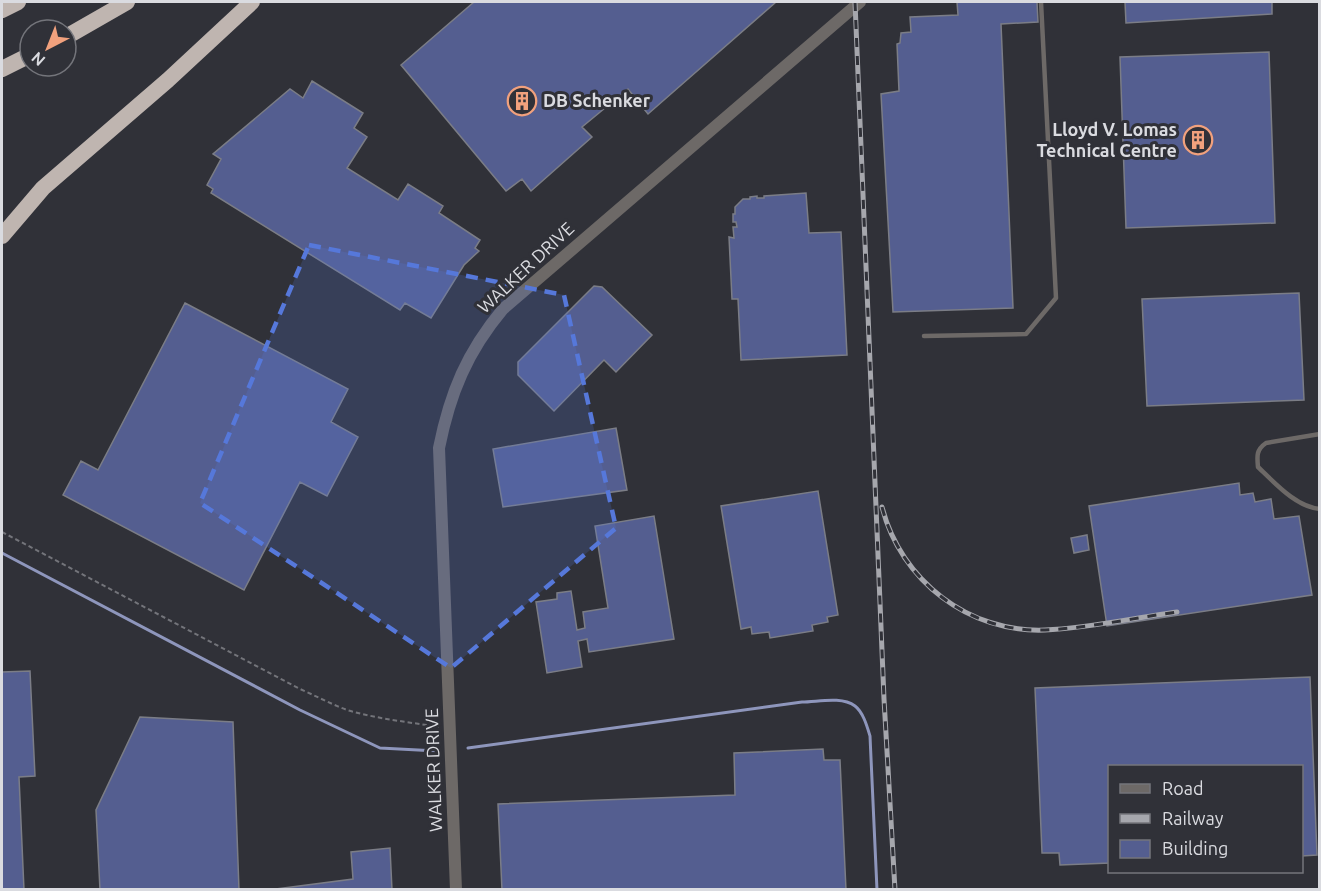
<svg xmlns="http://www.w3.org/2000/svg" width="1321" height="891" font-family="Ubuntu,sans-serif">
	<rect width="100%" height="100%" fill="#303138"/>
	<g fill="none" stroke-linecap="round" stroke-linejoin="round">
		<path stroke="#8e96bc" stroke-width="3" d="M 2,553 L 300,710 L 380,748 L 437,751
			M 468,748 L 802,702 C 818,702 841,696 855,706 C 863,712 867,726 870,736 L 877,890"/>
	</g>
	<path fill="#545e90" stroke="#7b7d86" stroke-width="1.5" d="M 474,2 L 776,2 L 648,114 L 628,89 L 582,127 L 592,137 L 531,191 L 522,179 L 506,191 L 401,65 Z
		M 957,2 L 1037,2 L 1038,22 L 1001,24 L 1013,308 L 893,312 L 881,94 L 899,91 L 897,44 L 900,43 L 901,33 L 911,32 L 910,17 L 958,15 Z
		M 1125,2 L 1272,2 L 1272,14 L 1126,23 Z
		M 1269,52 L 1275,223 L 1126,228 L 1120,57 Z
		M 312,81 L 363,113 L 354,128 L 367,137 L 347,168 L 398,200 L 408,184 L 443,206 L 439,213 L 480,240 L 475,248 L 479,251 L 464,265 L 431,318 L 405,303 L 400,310 L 211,193 L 213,189 L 207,185 L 221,159 L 213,154 L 290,89 L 303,98 Z
		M 806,193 L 809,233 L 841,232 L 847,355 L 741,360 L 738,299 L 732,299 L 729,237 L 734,238 L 733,227 L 737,227 L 736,222 L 733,222 L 733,214 L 735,214 L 735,207 L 743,199 L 750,199 L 750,197 L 757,196 L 757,198 L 764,198 L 764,196 Z
		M 594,286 L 602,287 L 652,335 L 616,372 L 604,360 L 554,411 L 518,375 L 518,362 Z
		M 1299,293 L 1304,400 L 1147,406 L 1142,299 Z
		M 185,303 L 348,389 L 331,422 L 358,437 L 327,496 L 300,482 L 244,590 L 63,495 L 81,461 L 98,470 Z
		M 616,428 L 627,490 L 503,507 L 493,449 Z
		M 1239,483 L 1240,495 L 1253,493 L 1255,502 L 1271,499 L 1274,519 L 1299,516 L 1312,595 L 1107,626 L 1089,506 Z
		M 818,491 L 838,615 L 827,617 L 828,622 L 812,625 L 813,631 L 770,638 L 769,632 L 752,634 L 751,627 L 741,629 L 721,506 Z
		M 654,516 L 674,639 L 589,652 L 587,639 L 578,641 L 582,667 L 547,673 L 536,602 L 557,599 L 557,593 L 571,591 L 577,630 L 585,628 L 583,612 L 608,608 L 595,526 Z
		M 1087,535 L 1089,550 L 1074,553 L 1071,538 Z
		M 30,671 L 35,776 L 19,777 L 24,890 L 2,890 L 2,672 Z
		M 1310,677 L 1317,855 L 1302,856 L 1302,766 L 1110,766 L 1110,863 L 1060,865 L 1059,853 L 1042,853 L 1035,688 Z
		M 140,717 L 233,722 L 239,890 L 100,890 L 96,810 Z
		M 823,749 L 824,760 L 840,760 L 846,890 L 502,890 L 498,804 L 735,795 L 734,753 Z
		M 390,848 L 392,890 L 268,890 L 353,879 L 351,852 Z"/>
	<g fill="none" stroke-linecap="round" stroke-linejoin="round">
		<path stroke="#73747a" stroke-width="2" stroke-dasharray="4.5 3" stroke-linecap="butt" d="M 2,532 L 300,689 C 316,696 331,704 347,710 C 377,719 409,722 439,727"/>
		<path stroke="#6d6967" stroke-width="4.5" d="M 924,336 L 1026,334 L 1056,298 L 1041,2
			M 1320,434 L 1266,443 C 1256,450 1257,456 1258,467 C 1275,483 1296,507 1320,509"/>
		<path stroke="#6d6967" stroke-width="12" d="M 456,890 L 439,448 C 450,393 467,352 503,309 L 860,2"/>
		<path stroke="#bfb5b0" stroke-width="16" d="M 2,10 L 18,2
			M 66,37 L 127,2
			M 2,69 L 30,55
			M 2,236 L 43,188 L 168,80 L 252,2"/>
		<g stroke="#a6a7ad" stroke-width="5">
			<path id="rail" d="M 855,2 L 884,699 L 895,890
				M 882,507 C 901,581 969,633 1045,630 C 1089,628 1133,618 1177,612"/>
		</g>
		<use href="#rail" stroke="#303138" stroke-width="3" stroke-dasharray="9" stroke-linecap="butt"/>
	</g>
	<path fill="#5678da" fill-opacity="0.2" stroke="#5678da" stroke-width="4.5" stroke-dasharray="12 8" stroke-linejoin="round" d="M 309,245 L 564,295 L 616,528 L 451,668 L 200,503 Z"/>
	<defs>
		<g id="building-ring" transform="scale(1.5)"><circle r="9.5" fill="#303138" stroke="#f1a17d" stroke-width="1.5"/><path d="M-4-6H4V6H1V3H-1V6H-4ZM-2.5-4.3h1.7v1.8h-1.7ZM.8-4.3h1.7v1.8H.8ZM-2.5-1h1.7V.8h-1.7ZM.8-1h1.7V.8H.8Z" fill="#f1a17d"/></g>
	</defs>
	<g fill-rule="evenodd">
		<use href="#building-ring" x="522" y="101"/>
		<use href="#building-ring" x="1198" y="140"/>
	</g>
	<g text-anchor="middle" stroke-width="6" stroke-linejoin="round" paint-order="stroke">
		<g font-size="18" font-weight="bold" fill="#dadbe0" stroke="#303138" text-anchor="start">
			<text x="543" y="107">DB Schenker</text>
			<text x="1177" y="136" text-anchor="end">Lloyd V. Lomas<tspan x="1177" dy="21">Technical Centre</tspan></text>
		</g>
		<g font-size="18" fill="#dadbe0" stroke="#303138">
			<text transform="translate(526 268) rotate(-43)" y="6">WALKER DRIVE</text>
			<text transform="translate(434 770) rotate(-92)" y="6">WALKER DRIVE</text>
		</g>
	</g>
	<rect width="1321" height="891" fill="none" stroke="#dadbe0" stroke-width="6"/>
	<rect x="1108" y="765" width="195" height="108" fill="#303138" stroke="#74757b" stroke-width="1.5"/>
	<rect x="1120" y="784" width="30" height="9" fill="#6d6967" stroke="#74757b" stroke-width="1.5"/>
	<text x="1162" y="795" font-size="18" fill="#dadbe0">Road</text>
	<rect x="1120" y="814" width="30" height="9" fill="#a6a7ad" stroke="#74757b" stroke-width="1.5"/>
	<text x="1162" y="825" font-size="18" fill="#dadbe0">Railway</text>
	<rect x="1120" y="840" width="30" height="18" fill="#545e90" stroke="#74757b" stroke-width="1.5"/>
	<text x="1162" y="855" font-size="18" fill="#dadbe0">Building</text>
	<g transform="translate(48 48) rotate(222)"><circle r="28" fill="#303138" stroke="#74757b" stroke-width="1.5"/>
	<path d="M0-4.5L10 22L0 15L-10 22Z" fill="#f1a17d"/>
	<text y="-9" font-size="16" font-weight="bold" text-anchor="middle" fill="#dadbe0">N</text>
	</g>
</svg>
